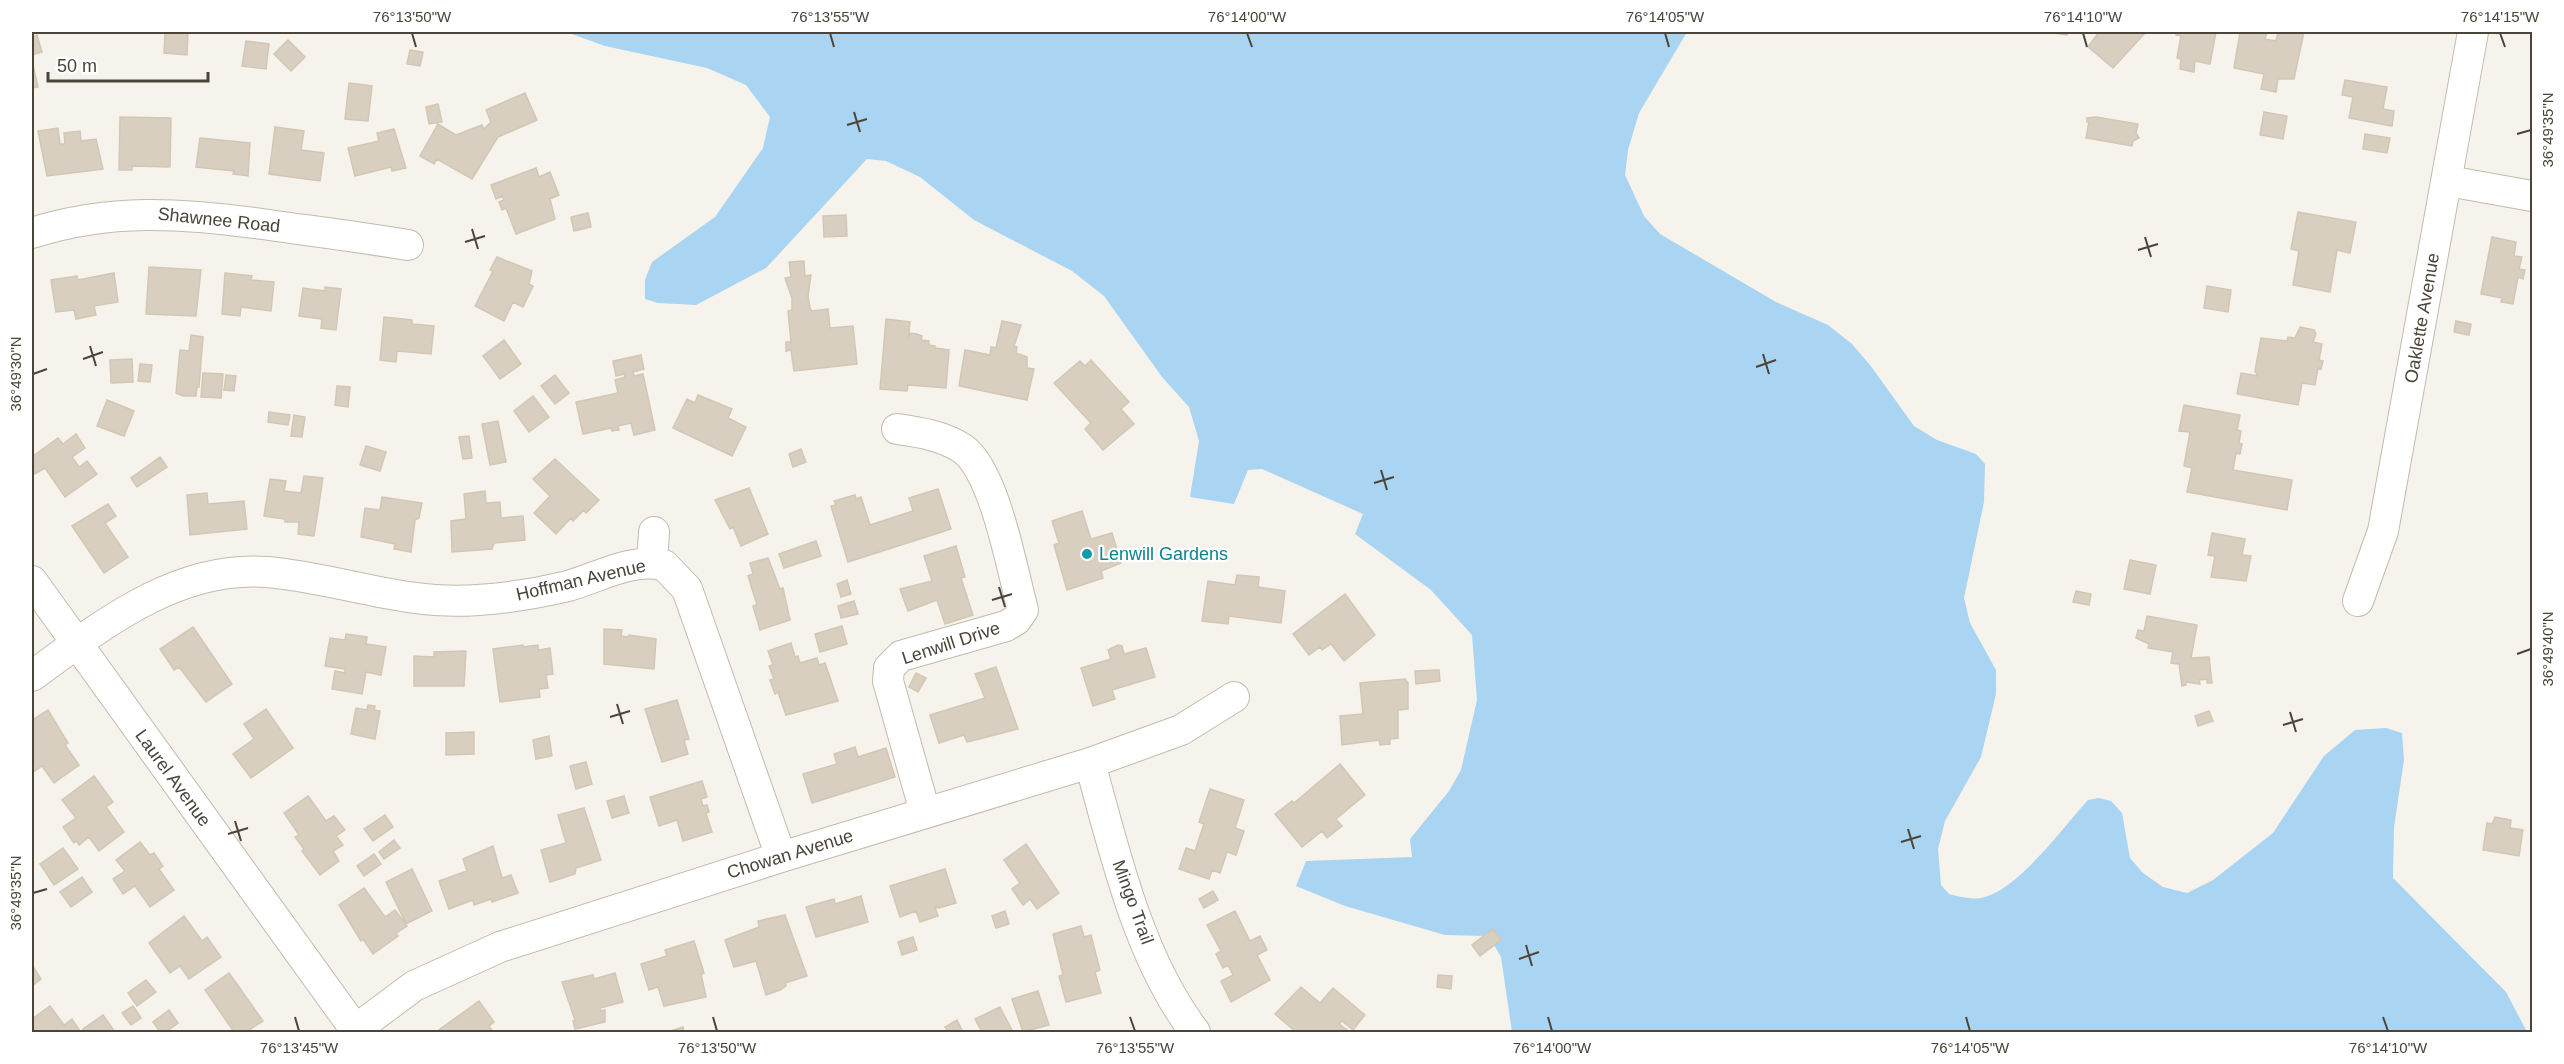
<svg xmlns="http://www.w3.org/2000/svg" width="2564" height="1064" font-family="Arial,sans-serif">
	<rect width="100%" height="100%" fill="#f6f3ec"/>
	<path fill="#a9d4f2" d="M 566,32 L 1687,32 L 1639,113 L 1628,150 L 1625,175 L 1644,216 L 1660,234 L 1776,302 L 1828,325 L 1852,344 L 1870,365 L 1914,426 L 1937,440 L 1976,454 L 1985,464 L 1984,502 L 1964,598 L 1970,623 L 1996,670 L 1996,694 L 1981,757 L 1945,821 L 1938,849 L 1941,885 L 1949,894 C 1958,896 1972,900 1981,898 C 2018,891 2063,827 2088,800 L 2099,798 L 2111,801 L 2122,813 L 2130,858 L 2143,873 L 2163,887 L 2187,893 L 2213,880 L 2273,833 L 2324,756 L 2355,730 L 2386,728 L 2402,733 L 2404,760 L 2394,827 L 2393,878 L 2506,992 L 2527,1032 L 1512,1032 L 1501,957 L 1489,936 L 1445,935 L 1345,906 L 1296,886 L 1306,861 L 1412,857 L 1410,839 L 1449,791 L 1461,770 L 1477,700 L 1472,635 L 1431,590 L 1355,534 L 1363,514 L 1262,469 L 1248,470 L 1234,504 L 1190,497 L 1199,441 L 1189,407 L 1162,377 L 1104,296 L 1072,271 L 974,220 L 920,177 L 886,161 L 867,159 L 766,268 L 696,305 L 658,303 L 645,299 L 645,280 L 652,262 L 715,217 L 763,148 L 770,117 L 746,85 L 707,68 L 605,46 Z"/>
	<path fill="#d8cfc1" stroke="#d3c7b4" stroke-width="1.5" d="M 165,32 L 188,32 L 187,55 L 164,53 Z
		M 2048,32 L 2067,32 L 2067,35 Z
		M 2099,32 L 2144,32 L 2145,33 L 2113,68 L 2088,47 Z
		M 2177,32 L 2224,32 L 2216,32 L 2210,64 L 2195,61 L 2194,72 L 2180,69 L 2181,59 L 2177,58 L 2181,36 L 2176,35 Z
		M 2240,32 L 2267,32 L 2265,39 L 2276,41 L 2278,32 L 2304,32 L 2294,79 L 2278,79 L 2276,92 L 2261,89 L 2264,74 L 2234,68 Z
		M 37,35 L 42,52 L 32,55 L 32,37 Z
		M 288,40 L 305,57 L 291,71 L 274,54 Z
		M 246,41 L 269,44 L 266,69 L 242,66 Z
		M 410,50 L 423,52 L 420,66 L 407,64 Z
		M 32,61 L 38,87 L 32,88 Z
		M 2345,80 L 2387,87 L 2383,109 L 2394,111 L 2392,126 L 2349,118 L 2353,97 L 2342,95 Z
		M 349,83 L 372,86 L 368,121 L 345,119 Z
		M 525,93 L 537,120 L 498,137 L 472,179 L 437,159 L 434,164 L 420,156 L 438,124 L 456,135 L 482,125 L 484,129 L 491,122 L 486,110 Z
		M 438,104 L 442,122 L 429,124 L 426,107 Z
		M 2264,112 L 2287,116 L 2283,139 L 2260,135 Z
		M 120,117 L 171,118 L 170,167 L 132,166 L 132,170 L 119,170 Z
		M 2096,117 L 2138,124 L 2136,133 L 2139,138 L 2133,141 L 2132,146 L 2086,138 L 2089,122 L 2087,122 L 2087,118 Z
		M 275,127 L 304,131 L 301,150 L 324,153 L 320,181 L 269,174 Z
		M 58,128 L 60,144 L 65,144 L 64,133 L 80,131 L 81,141 L 96,139 L 103,169 L 47,176 L 38,131 Z
		M 394,129 L 406,168 L 392,171 L 391,167 L 355,176 L 348,148 L 379,141 L 377,133 Z
		M 2365,134 L 2390,138 L 2387,153 L 2363,149 Z
		M 200,138 L 250,143 L 248,176 L 233,174 L 234,171 L 196,167 Z
		M 536,168 L 539,177 L 550,172 L 559,195 L 550,199 L 555,219 L 516,234 L 506,208 L 502,210 L 499,202 L 504,200 L 502,196 L 496,199 L 491,185 Z
		M 2298,212 L 2356,222 L 2350,253 L 2337,250 L 2330,292 L 2293,285 L 2299,251 L 2291,249 Z
		M 588,213 L 591,227 L 574,231 L 571,217 Z
		M 846,215 L 847,236 L 824,237 L 823,216 Z
		M 2492,237 L 2516,242 L 2514,256 L 2522,257 L 2519,269 L 2525,270 L 2523,279 L 2518,277 L 2513,304 L 2501,302 L 2502,298 L 2481,294 Z
		M 497,257 L 532,271 L 529,284 L 533,286 L 523,307 L 513,302 L 504,321 L 475,306 L 493,271 L 490,270 Z
		M 804,261 L 805,276 L 811,275 L 808,296 L 810,308 L 812,311 L 828,309 L 830,328 L 853,326 L 857,364 L 794,371 L 791,350 L 786,351 L 786,342 L 791,342 L 788,311 L 792,310 L 792,298 L 785,278 L 791,277 L 789,262 Z
		M 149,267 L 201,270 L 196,316 L 146,314 Z
		M 114,273 L 118,302 L 94,306 L 96,315 L 76,319 L 74,310 L 56,312 L 51,280 L 77,276 L 78,280 Z
		M 225,273 L 252,276 L 251,280 L 274,282 L 271,311 L 241,307 L 240,316 L 222,314 Z
		M 2207,286 L 2231,290 L 2228,312 L 2204,308 Z
		M 325,287 L 341,289 L 336,330 L 321,328 L 322,319 L 299,316 L 303,288 L 325,291 Z
		M 384,317 L 412,320 L 412,324 L 434,326 L 431,354 L 397,351 L 396,362 L 380,360 Z
		M 886,319 L 910,322 L 908,339 L 910,333 L 917,334 L 922,336 L 921,340 L 929,341 L 929,345 L 935,346 L 935,348 L 949,350 L 946,388 L 908,385 L 907,391 L 880,389 Z
		M 1002,321 L 1021,325 L 1014,346 L 1017,347 L 1016,353 L 1027,357 L 1027,368 L 1034,369 L 1027,400 L 959,386 L 965,350 L 990,355 L 991,347 L 996,348 Z
		M 2456,321 L 2471,324 L 2469,335 L 2454,332 Z
		M 2300,327 L 2314,330 L 2316,334 L 2313,342 L 2322,344 L 2319,360 L 2323,361 L 2321,369 L 2318,368 L 2315,385 L 2302,383 L 2298,405 L 2237,394 L 2241,373 L 2258,376 L 2255,371 L 2261,338 L 2287,341 L 2288,337 L 2295,338 Z
		M 191,335 L 203,337 L 199,387 L 197,387 L 196,396 L 183,396 L 176,393 L 180,350 L 189,351 Z
		M 504,340 L 521,364 L 500,379 L 483,356 Z
		M 641,355 L 644,369 L 633,372 L 634,376 L 643,374 L 655,430 L 634,435 L 631,423 L 618,426 L 619,430 L 612,431 L 611,428 L 583,434 L 576,402 L 618,393 L 615,380 L 625,377 L 624,374 L 616,376 L 613,361 Z
		M 132,359 L 133,382 L 111,383 L 110,360 Z
		M 1091,360 L 1129,402 L 1121,409 L 1134,424 L 1103,450 L 1085,429 L 1091,423 L 1054,383 L 1080,361 L 1085,366 Z
		M 140,364 L 152,365 L 150,382 L 138,381 Z
		M 203,373 L 223,374 L 221,398 L 201,397 Z
		M 226,375 L 236,376 L 234,391 L 224,390 Z
		M 555,375 L 569,393 L 555,404 L 541,386 Z
		M 337,386 L 350,387 L 348,407 L 335,405 Z
		M 698,395 L 732,409 L 728,418 L 746,427 L 732,456 L 673,428 L 687,399 L 695,403 Z
		M 533,396 L 549,417 L 529,432 L 514,411 Z
		M 107,400 L 134,411 L 124,436 L 97,426 Z
		M 2184,405 L 2240,415 L 2237,430 L 2241,431 L 2239,443 L 2242,444 L 2240,454 L 2236,453 L 2233,470 L 2292,480 L 2287,510 L 2187,492 L 2192,468 L 2184,466 L 2190,432 L 2179,431 Z
		M 269,412 L 290,415 L 288,425 L 268,422 Z
		M 294,415 L 305,417 L 302,437 L 291,436 Z
		M 498,421 L 506,462 L 490,465 L 482,424 Z
		M 76,434 L 85,448 L 72,457 L 79,467 L 87,461 L 97,474 L 65,497 L 45,468 L 35,474 L 32,469 L 32,457 L 58,438 L 63,444 Z
		M 469,436 L 472,458 L 463,459 L 459,437 Z
		M 366,446 L 386,452 L 380,471 L 360,465 Z
		M 801,449 L 806,462 L 793,467 L 789,454 Z
		M 160,457 L 167,467 L 137,487 L 131,478 Z
		M 555,459 L 599,500 L 586,513 L 584,510 L 573,521 L 571,518 L 556,534 L 534,513 L 550,496 L 533,479 Z
		M 304,476 L 323,478 L 314,536 L 298,534 L 299,522 L 285,522 L 285,519 L 264,516 L 270,479 L 286,481 L 284,491 L 301,493 Z
		M 749,488 L 768,534 L 741,546 L 733,527 L 730,529 L 715,500 Z
		M 938,489 L 951,529 L 848,562 L 831,506 L 836,505 L 834,501 L 855,495 L 856,499 L 861,497 L 870,525 L 913,511 L 909,498 Z
		M 485,491 L 486,503 L 500,502 L 501,518 L 523,516 L 525,540 L 494,543 L 492,549 L 452,552 L 451,521 L 466,519 L 464,494 Z
		M 207,493 L 208,504 L 244,501 L 247,529 L 190,535 L 187,495 Z
		M 382,497 L 422,503 L 419,518 L 415,520 L 411,552 L 394,549 L 395,544 L 361,537 L 365,508 L 380,510 Z
		M 108,504 L 116,516 L 105,523 L 128,557 L 104,573 L 72,526 Z
		M 1082,511 L 1091,539 L 1112,533 L 1121,563 L 1101,571 L 1103,578 L 1067,590 L 1054,545 L 1059,543 L 1052,521 Z
		M 2212,533 L 2245,539 L 2242,555 L 2251,556 L 2246,581 L 2211,577 L 2215,556 L 2208,555 Z
		M 816,541 L 821,556 L 784,568 L 779,554 Z
		M 956,546 L 965,577 L 961,578 L 973,615 L 945,624 L 937,600 L 908,611 L 900,589 L 932,581 L 924,556 Z
		M 768,558 L 780,589 L 783,588 L 790,620 L 760,630 L 753,606 L 757,605 L 748,576 L 753,574 L 750,563 Z
		M 2130,560 L 2156,565 L 2150,594 L 2124,589 Z
		M 1237,575 L 1259,577 L 1258,587 L 1285,591 L 1281,623 L 1229,616 L 1228,624 L 1202,621 L 1208,581 L 1235,585 Z
		M 847,580 L 851,594 L 841,597 L 837,584 Z
		M 2076,591 L 2091,594 L 2089,605 L 2073,602 Z
		M 1345,594 L 1375,635 L 1344,661 L 1331,644 L 1322,650 L 1320,647 L 1309,655 L 1293,634 Z
		M 854,601 L 858,614 L 841,618 L 838,606 Z
		M 2147,616 L 2197,625 L 2191,658 L 2209,657 L 2212,683 L 2207,683 L 2207,679 L 2199,680 L 2200,684 L 2186,682 L 2186,685 L 2182,686 L 2179,664 L 2171,663 L 2173,652 L 2148,648 L 2149,644 L 2136,638 L 2138,630 L 2144,631 Z
		M 842,626 L 847,644 L 820,652 L 815,634 Z
		M 193,627 L 232,684 L 206,702 L 179,667 L 174,670 L 160,649 Z
		M 604,629 L 622,630 L 621,636 L 629,637 L 629,635 L 656,639 L 654,669 L 604,664 Z
		M 346,634 L 367,637 L 366,644 L 386,647 L 381,675 L 366,672 L 362,694 L 332,689 L 335,671 L 345,673 L 345,669 L 325,666 L 330,638 L 345,640 Z
		M 791,643 L 795,657 L 798,656 L 800,663 L 817,658 L 819,665 L 825,663 L 838,701 L 786,715 L 778,692 L 775,694 L 770,680 L 774,679 L 769,666 L 773,665 L 768,651 Z
		M 523,645 L 523,647 L 538,645 L 538,650 L 550,648 L 553,674 L 546,675 L 548,688 L 539,689 L 540,697 L 500,702 L 493,649 Z
		M 1118,645 L 1122,646 L 1124,654 L 1146,648 L 1155,677 L 1112,690 L 1115,699 L 1093,706 L 1081,668 L 1111,659 L 1108,650 Z
		M 466,651 L 464,686 L 414,686 L 414,656 L 434,657 L 434,652 Z
		M 996,667 L 1018,729 L 967,742 L 964,735 L 939,743 L 930,715 L 985,698 L 975,674 Z
		M 1439,670 L 1440,681 L 1416,684 L 1415,671 Z
		M 916,673 L 926,678 L 918,692 L 909,687 Z
		M 1405,679 L 1408,683 L 1408,709 L 1398,710 L 1398,738 L 1390,739 L 1390,744 L 1380,745 L 1379,740 L 1342,745 L 1340,716 L 1363,714 L 1360,683 Z
		M 677,700 L 689,739 L 684,740 L 688,754 L 662,762 L 645,709 Z
		M 368,705 L 375,706 L 374,710 L 380,711 L 375,739 L 351,734 L 356,708 L 367,710 Z
		M 266,709 L 293,748 L 251,778 L 233,754 L 254,739 L 244,724 Z
		M 48,710 L 68,743 L 65,745 L 79,765 L 54,783 L 42,766 L 32,773 L 32,716 L 34,719 Z
		M 2209,711 L 2213,721 L 2198,726 L 2195,716 Z
		M 474,732 L 474,754 L 446,755 L 446,733 Z
		M 549,736 L 552,756 L 536,759 L 533,740 Z
		M 855,747 L 858,757 L 886,748 L 895,777 L 812,803 L 803,774 L 837,764 L 834,754 Z
		M 586,762 L 592,784 L 576,789 L 570,766 Z
		M 1340,764 L 1365,795 L 1336,819 L 1342,826 L 1327,838 L 1322,831 L 1302,847 L 1275,814 L 1292,801 L 1294,803 Z
		M 94,776 L 113,802 L 106,807 L 124,832 L 99,851 L 89,837 L 79,845 L 77,841 L 74,843 L 63,827 L 76,818 L 62,800 Z
		M 702,781 L 707,797 L 701,799 L 703,806 L 707,805 L 709,812 L 706,813 L 712,832 L 683,841 L 677,820 L 659,826 L 650,797 Z
		M 1210,789 L 1244,800 L 1235,828 L 1244,831 L 1236,855 L 1227,852 L 1220,873 L 1212,870 L 1209,879 L 1179,869 L 1186,848 L 1195,851 L 1204,824 L 1199,822 Z
		M 308,796 L 326,821 L 334,816 L 345,830 L 336,836 L 343,845 L 333,851 L 339,861 L 320,875 L 302,851 L 304,849 L 295,837 L 299,835 L 284,813 Z
		M 624,796 L 629,813 L 612,818 L 607,801 Z
		M 584,808 L 601,860 L 576,868 L 575,874 L 550,882 L 541,850 L 566,843 L 558,815 Z
		M 385,815 L 393,827 L 373,841 L 364,829 Z
		M 2495,817 L 2511,820 L 2510,828 L 2523,830 L 2519,856 L 2483,850 L 2487,823 L 2492,824 Z
		M 394,840 L 400,848 L 384,859 L 379,852 Z
		M 140,842 L 150,855 L 154,853 L 163,866 L 159,869 L 174,890 L 150,907 L 135,886 L 123,894 L 113,879 L 125,871 L 116,860 Z
		M 1026,844 L 1059,893 L 1037,909 L 1030,899 L 1023,905 L 1012,889 L 1020,883 L 1004,860 Z
		M 493,846 L 502,878 L 511,875 L 518,893 L 492,902 L 491,899 L 474,905 L 473,900 L 449,909 L 439,881 L 467,871 L 463,859 Z
		M 63,848 L 78,869 L 54,885 L 40,864 Z
		M 374,854 L 381,864 L 364,876 L 357,866 Z
		M 412,869 L 432,911 L 406,924 L 386,882 Z
		M 945,869 L 956,903 L 939,908 L 935,907 L 938,916 L 920,922 L 916,911 L 900,917 L 890,886 Z
		M 82,877 L 92,892 L 71,907 L 60,892 Z
		M 364,888 L 385,917 L 395,910 L 407,926 L 396,933 L 398,936 L 373,954 L 363,939 L 361,941 L 339,905 Z
		M 1213,891 L 1218,900 L 1204,908 L 1199,899 Z
		M 861,896 L 868,922 L 816,937 L 806,907 L 834,899 L 835,904 Z
		M 1005,911 L 1009,924 L 996,928 L 992,916 Z
		M 1235,911 L 1250,941 L 1260,936 L 1267,950 L 1257,955 L 1270,980 L 1231,1002 L 1221,981 L 1233,975 L 1228,965 L 1223,968 L 1216,954 L 1221,951 L 1207,925 Z
		M 785,915 L 807,976 L 785,983 L 786,986 L 780,990 L 766,995 L 756,961 L 734,967 L 725,940 L 759,927 L 758,921 Z
		M 184,916 L 202,941 L 207,937 L 221,957 L 189,979 L 180,966 L 170,973 L 149,943 Z
		M 1081,926 L 1084,937 L 1091,935 L 1100,970 L 1095,972 L 1101,993 L 1066,1002 L 1059,976 L 1063,975 L 1053,934 Z
		M 1493,929 L 1501,940 L 1480,956 L 1472,945 Z
		M 913,937 L 917,950 L 902,955 L 898,942 Z
		M 694,941 L 704,973 L 701,974 L 706,997 L 664,1006 L 658,987 L 649,990 L 641,964 L 667,956 L 665,950 Z
		M 32,965 L 41,979 L 32,986 Z
		M 229,973 L 263,1021 L 246,1032 L 234,1032 L 205,990 Z
		M 615,973 L 623,1002 L 600,1008 L 601,1011 L 605,1010 L 605,1022 L 575,1029 L 573,1021 L 575,1020 L 562,982 L 593,975 L 594,979 Z
		M 1438,975 L 1452,976 L 1451,989 L 1437,987 Z
		M 146,980 L 156,992 L 137,1006 L 128,993 Z
		M 1301,987 L 1320,1003 L 1333,988 L 1365,1015 L 1353,1030 L 1342,1021 L 1339,1024 L 1350,1032 L 1296,1032 L 1275,1014 Z
		M 1038,991 L 1049,1025 L 1023,1032 L 1012,999 Z
		M 479,1001 L 494,1022 L 489,1026 L 493,1032 L 436,1032 Z
		M 50,1006 L 64,1025 L 72,1019 L 80,1031 L 34,1032 L 32,1019 Z
		M 133,1006 L 141,1018 L 131,1025 L 122,1013 Z
		M 1000,1007 L 1013,1032 L 982,1032 L 975,1019 Z
		M 169,1010 L 178,1023 L 166,1032 L 160,1032 L 153,1022 Z
		M 103,1015 L 115,1032 L 86,1032 L 83,1029 Z
		M 957,1020 L 963,1032 L 948,1032 L 945,1027 Z
		M 683,1027 L 684,1032 L 667,1032 Z"/>
	<g fill="none" stroke-linecap="round" stroke-linejoin="round">
		<g stroke="#c2bbae" stroke-width="32">
			<path id="minor" d="M 2448,181 L 2532,196
				M 32,233 C 110,208 182,213 262,224 C 311,231 359,237 408,245
				M 897,429 C 919,432 944,436 963,449 C 995,472 1012,570 1023,610 L 1016,620 L 1006,626 L 901,656 L 889,668 L 888,681 L 925,812
				M 652,563 L 654,532
				M 32,581 L 357,1032
				M 2358,601 L 2383,531 L 2473,32
				M 32,676 C 101,626 176,565 267,572 C 339,578 403,606 478,600 C 508,598 539,593 568,586 C 600,577 630,558 664,565 L 687,589 L 781,857
				M 1090,763 C 1115,853 1138,957 1195,1032
				M 355,1030 L 414,986 L 500,947 L 781,857 L 1090,763 L 1181,730 L 1234,697"/>
		</g>
		<use href="#minor" stroke="#fff" stroke-width="30"/>
	</g>
	<path fill="none" stroke="#4b4439" stroke-width="2" d="M 412,33 L 416,47M 830,33 L 834,47M 1247,33 L 1252,47M 1665,33 L 1669,47M 2083,33 L 2087,47M 2500,33 L 2505,47M 854,112 L 860,132M 847,125 L 867,119M 2517,134 L 2531,130M 472,229 L 478,249M 2145,237 L 2151,257M 465,242 L 485,236M 2138,250 L 2158,244M 90,346 L 96,366M 1763,354 L 1769,374M 83,359 L 103,352M 1756,367 L 1776,360M 33,374 L 47,369M 1381,470 L 1387,490M 1374,483 L 1394,477M 999,587 L 1005,607M 992,600 L 1012,594M 2517,654 L 2531,649M 617,704 L 623,724M 2290,712 L 2296,732M 610,717 L 630,711M 2283,725 L 2303,719M 235,821 L 241,841M 1908,829 L 1914,849M 228,834 L 248,828M 1901,842 L 1921,836M 33,893 L 47,889M 1526,945 L 1532,966M 1519,959 L 1539,952M 295,1017 L 299,1031M 713,1017 L 717,1031M 1130,1017 L 1135,1031M 1548,1017 L 1552,1031M 1966,1017 L 1970,1031M 2383,1017 L 2388,1031"/>
	<circle fill="#0f9aa8" stroke="#fff" stroke-width="2" cx="1087" cy="554" r="6"/>
	<g text-anchor="middle" stroke-width="4.5" stroke-linejoin="round" paint-order="stroke">
		<g font-size="18" fill="#4b4439" stroke="#fff">
			<text transform="translate(219 220) rotate(6)" y="6">Shawnee Road</text>
			<text transform="translate(2422 318) rotate(-80)" y="6">Oaklette Avenue</text>
			<text transform="translate(581 580) rotate(-13)" y="6">Hoffman Avenue</text>
			<text transform="translate(951 643) rotate(-18)" y="6">Lenwill Drive</text>
			<text transform="translate(173 778) rotate(54)" y="6">Laurel Avenue</text>
			<text transform="translate(790 854) rotate(-17)" y="6">Chowan Avenue</text>
			<text transform="translate(1133 902) rotate(70)" y="6">Mingo Trail</text>
		</g>
		<g font-size="18" fill="#0d838f" stroke="#fff" text-anchor="start">
			<text x="1099" y="560">Lenwill Gardens</text>
		</g>
	</g>
	<rect width="2564" height="1064" fill="none" stroke="#ffffff" stroke-width="66"/>
	<path d="M48 72v9h160v-9" fill="none" stroke="#4b4439" stroke-width="3"/>
	<text x="57" y="72" font-size="18" fill="#4b4439" stroke="#ffffff" stroke-width="4.5" paint-order="stroke">50 m</text>
	<rect x="33" y="33" width="2498" height="998" fill="none" stroke="#4b4439" stroke-width="2"/>
	<g font-size="15" text-anchor="middle" fill="#4b4439">
		<text x="412" y="22">76°13'50"W</text>
		<text x="830" y="22">76°13'55"W</text>
		<text x="1247" y="22">76°14'00"W</text>
		<text x="1665" y="22">76°14'05"W</text>
		<text x="2083" y="22">76°14'10"W</text>
		<text x="2500" y="22">76°14'15"W</text>
		<text transform="translate(2548 130) rotate(-90)" y="5">36°49'35"N</text>
		<text transform="translate(16 374) rotate(-90)" y="5">36°49'30"N</text>
		<text transform="translate(2548 649) rotate(-90)" y="5">36°49'40"N</text>
		<text transform="translate(16 893) rotate(-90)" y="5">36°49'35"N</text>
		<text x="299" y="1053">76°13'45"W</text>
		<text x="717" y="1053">76°13'50"W</text>
		<text x="1135" y="1053">76°13'55"W</text>
		<text x="1552" y="1053">76°14'00"W</text>
		<text x="1970" y="1053">76°14'05"W</text>
		<text x="2388" y="1053">76°14'10"W</text>
	</g>
</svg>
